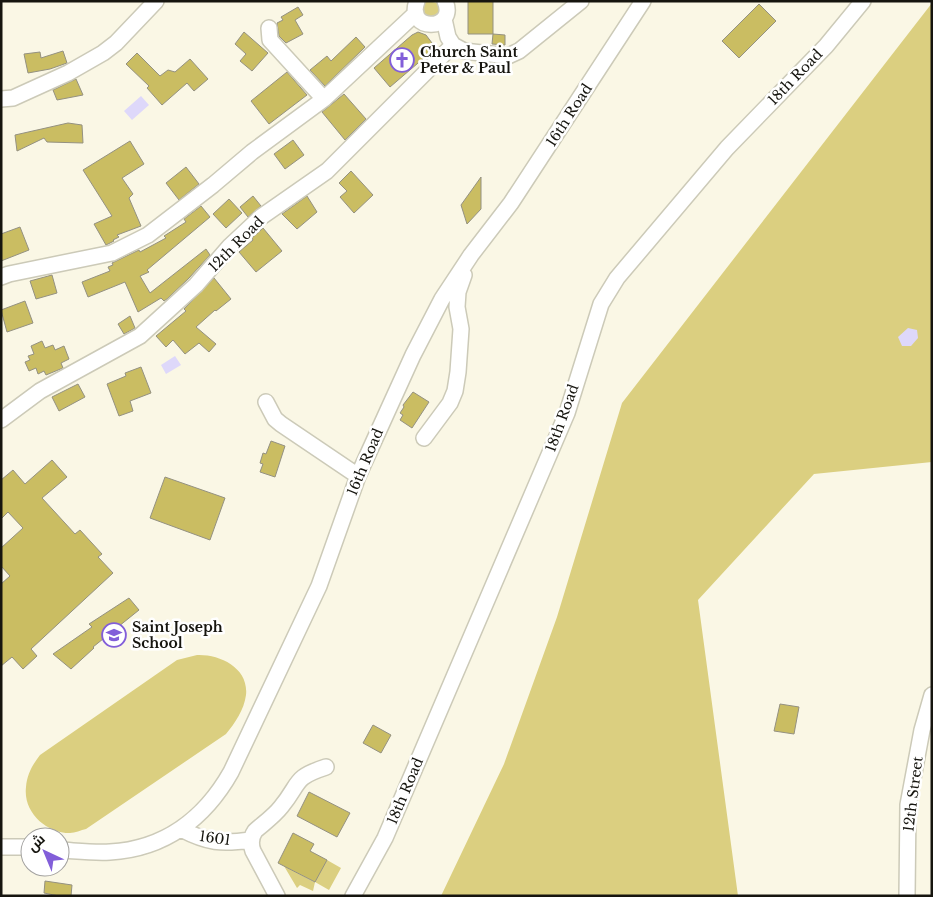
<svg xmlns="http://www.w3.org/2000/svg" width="933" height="897" font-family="'Libre Baskerville',Cairo,serif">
	<rect width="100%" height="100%" fill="#faf7e5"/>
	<path fill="#dbcf80" d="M 425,1 L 439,3 L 441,9 L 437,18 L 424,17 L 422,5 Z
		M 932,3 L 932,462 L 814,474 L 698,600 L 738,896 L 441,896 L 504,764 L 557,617 L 622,403 Z
		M 197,655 C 220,654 249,668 246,695 C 244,710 235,723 226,734 L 86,829 C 81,830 75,833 70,833 C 46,833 23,812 26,787 C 27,774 33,764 40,755 L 177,660 Z
		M 327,860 L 341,868 L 329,890 L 315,882 L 313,891 L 300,885 L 297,888 L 284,866 L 314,882 Z"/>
	<path fill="#ded8fa" d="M 141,96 L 149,105 L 132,120 L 124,111 Z
		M 908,328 L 917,330 L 918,338 L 911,346 L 902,346 L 898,337 Z
		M 175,356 L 181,365 L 166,374 L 161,365 Z"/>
	<path fill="#cabd62" stroke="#949181" d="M 468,1 L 493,1 L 493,34 L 505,35 L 505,45 L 492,44 L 493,34 L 468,34 Z
		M 759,4 L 776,21 L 739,58 L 722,41 Z
		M 298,7 L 303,15 L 295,20 L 303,34 L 286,43 L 279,36 L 277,23 L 283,20 L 281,17 Z
		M 244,32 L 268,53 L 252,71 L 240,61 L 246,54 L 235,44 Z
		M 418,32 L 426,35 L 432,43 L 431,52 L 390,87 L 374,68 L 412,35 Z
		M 356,37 L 365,47 L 325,86 L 310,70 L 327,56 L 331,61 Z
		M 63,51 L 67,63 L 50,69 L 28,73 L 24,54 L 40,52 L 41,58 Z
		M 137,53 L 160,76 L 168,70 L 175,72 L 190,59 L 208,79 L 194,91 L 187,83 L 162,105 L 147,88 L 149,86 L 126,64 Z
		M 287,72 L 307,95 L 269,124 L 251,101 Z
		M 76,79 L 83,95 L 57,100 L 53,90 Z
		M 344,94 L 366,119 L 345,140 L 322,112 Z
		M 68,123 L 82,125 L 83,143 L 47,142 L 44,138 L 17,151 L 15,135 Z
		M 293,140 L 304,155 L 285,169 L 274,154 Z
		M 130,141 L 144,164 L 122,178 L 133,194 L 129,198 L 141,226 L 117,235 L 119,237 L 113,240 L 114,241 L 106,245 L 94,224 L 112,216 L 83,170 Z
		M 186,167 L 199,184 L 179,200 L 166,183 Z
		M 351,171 L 373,195 L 354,213 L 340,197 L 347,191 L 339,183 Z
		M 481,177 L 481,209 L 467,224 L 461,205 Z
		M 253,196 L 261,206 L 248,217 L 240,207 Z
		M 307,196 L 317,212 L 297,229 L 282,214 Z
		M 229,199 L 242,213 L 226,228 L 213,214 Z
		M 201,206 L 210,217 L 147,270 L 149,272 L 140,276 L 150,293 L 206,249 L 210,255 L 189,278 L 167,299 L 164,301 L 161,298 L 138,312 L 125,282 L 88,297 L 82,282 L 110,271 L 108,267 L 113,265 L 112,263 L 139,250 L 140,252 L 166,238 L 164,236 L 186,222 L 184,219 Z
		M 20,227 L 29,250 L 1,261 L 1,234 Z
		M 263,228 L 282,251 L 256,272 L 239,252 L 253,240 L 252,238 Z
		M 52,275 L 57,293 L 36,299 L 30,281 Z
		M 214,278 L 231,299 L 216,311 L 215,310 L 196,327 L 216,344 L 209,352 L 199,343 L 185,354 L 173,340 L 166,347 L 156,336 L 186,311 L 184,309 Z
		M 25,301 L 33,323 L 7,332 L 1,310 Z
		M 130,316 L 135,328 L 124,334 L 118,324 Z
		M 42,341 L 45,348 L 53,345 L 55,350 L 64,346 L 69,359 L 61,363 L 63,368 L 46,375 L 44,371 L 38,374 L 36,368 L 29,371 L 25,362 L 30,360 L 28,356 L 34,354 L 31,346 Z
		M 141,367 L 151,393 L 130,401 L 133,411 L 119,416 L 107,384 L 126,376 L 125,373 Z
		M 78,384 L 85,397 L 59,411 L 52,397 Z
		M 413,392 L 429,402 L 412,428 L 400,420 L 403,415 L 400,413 L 404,407 L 403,405 Z
		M 271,441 L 285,446 L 275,477 L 260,472 L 263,464 L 260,463 L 263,453 L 266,454 Z
		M 52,460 L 67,477 L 42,498 L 75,534 L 80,530 L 102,554 L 98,557 L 113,573 L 31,649 L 37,656 L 23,669 L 12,657 L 1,666 L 1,584 L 10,576 L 1,566 L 1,548 L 23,528 L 8,512 L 1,519 L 1,480 L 13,470 L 25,484 Z
		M 165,477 L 225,498 L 210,540 L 150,518 Z
		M 129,598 L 139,610 L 93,647 L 94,648 L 71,669 L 53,654 L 92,627 L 89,624 Z
		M 780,704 L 799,707 L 794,734 L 774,731 Z
		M 373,725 L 391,735 L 381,753 L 363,743 Z
		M 309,792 L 350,813 L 337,837 L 297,816 Z
		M 293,833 L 314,844 L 310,851 L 327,860 L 315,882 L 278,863 Z
		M 45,881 L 72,885 L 71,896 L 59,896 L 44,893 Z"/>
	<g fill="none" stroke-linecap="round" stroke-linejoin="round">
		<g stroke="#cccab8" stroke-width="18">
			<path id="minor" d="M 417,1 C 405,33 458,31 445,1
				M 444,19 L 448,37 L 453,45 L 464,51 L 508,56 L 519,51 L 581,1
				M 269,28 L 270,40 L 324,99
				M 1,99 L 13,98 L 68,73 L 103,53 L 116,43 L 156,1
				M 1,277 L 9,274 L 112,253 L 148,235 L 213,185 L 252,152 L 324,99 L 416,13
				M 266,402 L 275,419 L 281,424 L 358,476
				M 1,420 L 40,391 L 140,336 L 196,285 L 230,246 L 261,217 L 327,171 L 453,45
				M 424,438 L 450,403 L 455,391 L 458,372 L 461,329 L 457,307 L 458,292 L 464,275
				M 181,829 C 208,843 221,844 251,840
				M 1,847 L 30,847
				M 60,850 C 77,851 94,853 110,852 C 165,849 205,818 231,772 L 319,586 L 358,476 L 413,355 L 442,299 L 471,255 L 511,203 L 643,1
				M 277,896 L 253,851 C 250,843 251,837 255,831 C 264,823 274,816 281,807 C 301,783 292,778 326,767
				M 353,896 L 385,838 L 567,413 L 601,304 L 617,278 L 727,148 L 826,46 L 863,1
				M 907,896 L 908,805 L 922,730 L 932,695"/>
		</g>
		<use href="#minor" stroke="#fff" stroke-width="15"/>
	</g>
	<defs>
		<g id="church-ring" transform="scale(1.25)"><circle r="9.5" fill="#fff" stroke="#825ed9" stroke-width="1.5"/><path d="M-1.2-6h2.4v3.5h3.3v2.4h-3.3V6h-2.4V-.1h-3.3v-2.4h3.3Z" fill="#825ed9"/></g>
		<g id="school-ring" transform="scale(1.25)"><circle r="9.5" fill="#fff" stroke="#825ed9" stroke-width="1.5"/><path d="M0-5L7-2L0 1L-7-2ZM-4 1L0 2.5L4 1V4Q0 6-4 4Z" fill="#825ed9"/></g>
	</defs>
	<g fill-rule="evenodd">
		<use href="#church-ring" x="402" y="60"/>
		<use href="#school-ring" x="114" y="635"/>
	</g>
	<g text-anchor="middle" stroke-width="5" stroke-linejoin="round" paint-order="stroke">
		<g font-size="14" font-weight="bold" fill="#16150f" stroke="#fff" text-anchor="start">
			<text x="420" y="57">Church Saint<tspan x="420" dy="16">Peter &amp; Paul</tspan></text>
			<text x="132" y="632">Saint Joseph<tspan x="132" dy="16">School</tspan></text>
		</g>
		<g font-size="14" fill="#16150f" stroke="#fff">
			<text transform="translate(795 77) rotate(-46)" y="5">18th Road</text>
			<text transform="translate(569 115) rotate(-57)" y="5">16th Road</text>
			<text transform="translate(236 244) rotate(-45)" y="5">12th Road</text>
			<text transform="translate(562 418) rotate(-70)" y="5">18th Road</text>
			<text transform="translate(365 462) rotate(-67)" y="5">16th Road</text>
			<text transform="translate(405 791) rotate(-67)" y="5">18th Road</text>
			<text transform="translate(913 794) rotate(-83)" y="5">12th Street</text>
			<text transform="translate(215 838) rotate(8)" y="5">1601</text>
		</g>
	</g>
	<rect width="933" height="897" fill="none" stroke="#16150f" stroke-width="5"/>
	<g transform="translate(45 852) rotate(316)"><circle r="24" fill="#ffffff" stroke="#a2a19f"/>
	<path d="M0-4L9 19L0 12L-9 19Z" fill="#825ed9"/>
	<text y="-8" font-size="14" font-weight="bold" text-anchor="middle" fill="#16150f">ش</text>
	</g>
</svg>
